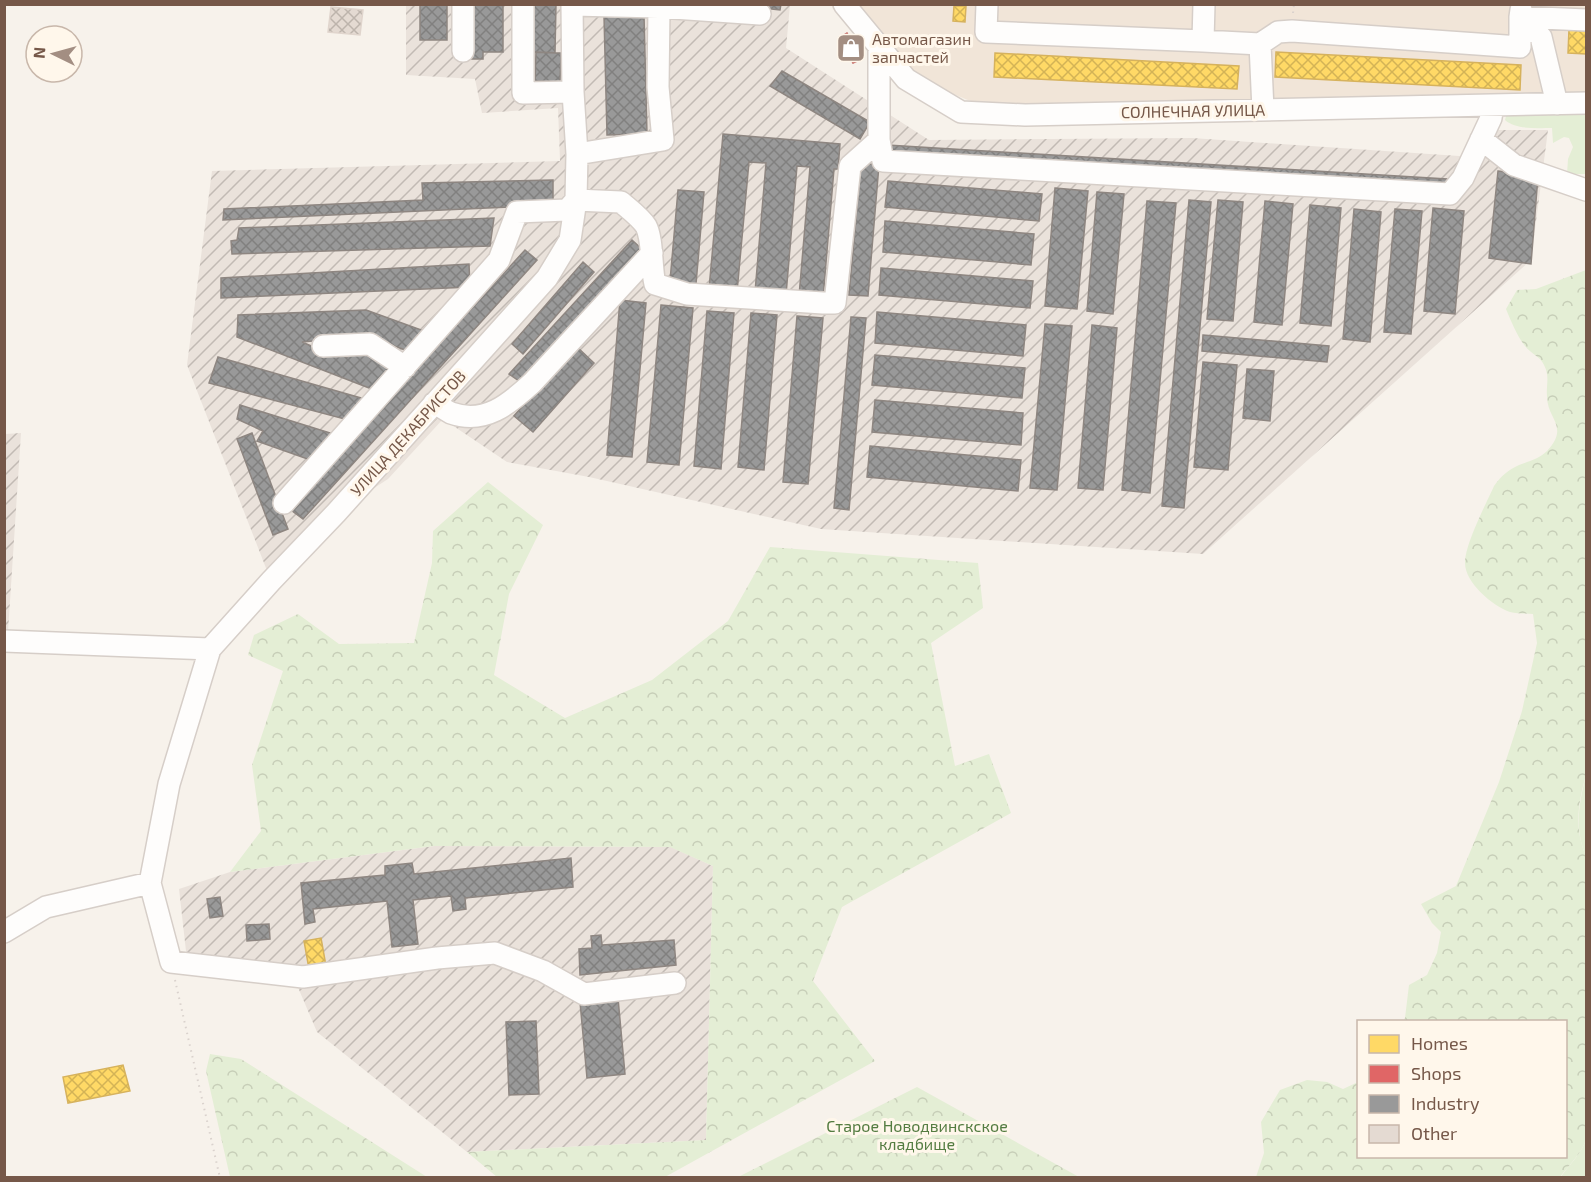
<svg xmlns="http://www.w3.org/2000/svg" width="1591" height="1182" font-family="'Exo 2',sans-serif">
	<defs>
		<pattern id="industrial-furrows" width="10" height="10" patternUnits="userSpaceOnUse" patternTransform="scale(1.5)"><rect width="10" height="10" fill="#eae2db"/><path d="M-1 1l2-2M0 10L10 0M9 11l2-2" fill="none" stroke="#c2bab4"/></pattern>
		<pattern id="forest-crowns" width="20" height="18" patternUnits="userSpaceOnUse" patternTransform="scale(1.5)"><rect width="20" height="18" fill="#e4eed5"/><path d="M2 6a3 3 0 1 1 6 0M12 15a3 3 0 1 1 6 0" fill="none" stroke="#c7ceb8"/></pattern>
		<pattern id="homes-cross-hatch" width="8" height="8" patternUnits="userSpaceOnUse" patternTransform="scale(1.5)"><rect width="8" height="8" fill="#ffd966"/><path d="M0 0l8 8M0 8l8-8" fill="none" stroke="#d3b356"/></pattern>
		<pattern id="shops-cross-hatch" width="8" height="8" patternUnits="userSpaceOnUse" patternTransform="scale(1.5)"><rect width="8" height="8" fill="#e06666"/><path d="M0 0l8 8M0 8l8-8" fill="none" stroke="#ba5756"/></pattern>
		<pattern id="industry-cross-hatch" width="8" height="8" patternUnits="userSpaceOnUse" patternTransform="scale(1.5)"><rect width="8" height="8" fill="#999"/><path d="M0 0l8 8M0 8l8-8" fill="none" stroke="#81807f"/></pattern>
		<pattern id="building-cross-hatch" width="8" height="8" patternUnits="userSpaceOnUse" patternTransform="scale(1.5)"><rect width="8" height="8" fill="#e4dad2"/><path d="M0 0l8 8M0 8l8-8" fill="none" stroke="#bdb4ac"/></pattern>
	</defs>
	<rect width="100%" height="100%" fill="#f7f2eb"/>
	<path fill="#f1e5d8" d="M 859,5 L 1586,5 L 1586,94 L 990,109 L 936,87 L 914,72 Z"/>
	<path fill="url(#industrial-furrows)" d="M 406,5 L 790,5 L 786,48 L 929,140 L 1192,138 L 1474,157 L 1475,130 L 1548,130 L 1531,260 L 1203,554 L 821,529 L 589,477 L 507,462 L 443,419 L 388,479 L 336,513 L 271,581 L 187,365 L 212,171 L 560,161 L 558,108 L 482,113 L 475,79 L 406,75 Z
		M 21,433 L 7,647 L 5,647 L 5,434 Z
		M 434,846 L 671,847 L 713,866 L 706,1140 L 467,1152 L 317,1032 L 297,985 L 217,979 L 187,960 L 179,889 L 230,872 Z"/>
	<path fill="#e4eed5" d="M 1586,106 L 1586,174 L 1567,174 L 1568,159 L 1573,147 L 1569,138 L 1564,137 L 1553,143 L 1552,128 C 1538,128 1516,130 1505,120 L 1507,113 Z
		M 1586,775 L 1586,856 C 1574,829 1579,803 1586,775 Z
		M 1586,1140 L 1586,1177 L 1560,1178 C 1569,1165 1581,1154 1586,1140 Z"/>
	<path fill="url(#forest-crowns)" d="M 1586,270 L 1586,775 C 1578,803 1574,829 1586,856 L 1586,1140 C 1581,1154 1569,1165 1560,1177 L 1256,1177 L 1264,1153 L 1261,1122 L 1280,1090 L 1307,1080 L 1327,1082 L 1343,1089 L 1358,1082 L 1358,1156 L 1566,1156 L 1566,1022 L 1403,1021 L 1405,1018 L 1409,985 L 1427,975 L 1437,953 L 1441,932 L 1432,923 L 1421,904 L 1456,886 L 1499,782 L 1522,711 L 1537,643 L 1533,614 C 1526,613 1517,614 1510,612 C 1493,606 1465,583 1465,563 C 1465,544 1486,504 1494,486 C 1501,476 1508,470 1519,465 C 1529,461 1539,459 1547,451 C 1570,426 1547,420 1547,396 C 1546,385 1550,376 1544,365 C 1540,356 1531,354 1525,346 C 1517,336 1511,321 1506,309 L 1517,290 L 1536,289 Z
		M 488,482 L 543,525 L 509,594 L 494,675 L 565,718 L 652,680 L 728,621 L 770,547 L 978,563 L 983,608 L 931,643 L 955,766 L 989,754 L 1011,813 L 842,907 L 813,981 L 875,1061 L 665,1177 L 497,1177 L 467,1152 L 706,1140 L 713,866 L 670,847 L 434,846 L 230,872 L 261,831 L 252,765 L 283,671 L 248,655 L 254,635 L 298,614 L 339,644 L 414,643 L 432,563 L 433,531 Z
		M 210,1054 L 241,1059 L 427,1177 L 230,1177 L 206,1071 Z
		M 917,1087 L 1079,1177 L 738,1177 Z"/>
	<path fill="url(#homes-cross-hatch)" stroke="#d6b25d" stroke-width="1.5" d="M 954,6 L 966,6 L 965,22 L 953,21 Z
		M 1569,29 L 1586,30 L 1586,54 L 1568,53 Z
		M 1276,52 L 1521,65 L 1520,90 L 1275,77 Z
		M 995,53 L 1239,66 L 1237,89 L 994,77 Z
		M 321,938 L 326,966 L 309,969 L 304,941 Z
		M 123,1065 L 130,1091 L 68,1103 L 63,1077 Z"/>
	<path fill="url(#shops-cross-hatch)" stroke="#c0625d" stroke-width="1.5" d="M 847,33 L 862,59 L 853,63 L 839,38 Z"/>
	<path fill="url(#industry-cross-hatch)" stroke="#8e8681" stroke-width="1.5" d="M 420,4 L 447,4 L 447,40 L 420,40 Z
		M 470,4 L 503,4 L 503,52 L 483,52 L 483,59 L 470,59 Z
		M 532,4 L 556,4 L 555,53 L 531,52 Z
		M 728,4 L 781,4 L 780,10 Z
		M 644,15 L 647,134 L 607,135 L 604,16 Z
		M 536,52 L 561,53 L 560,82 L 535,81 Z
		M 782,71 L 870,122 L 860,139 L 770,86 Z
		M 723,134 L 840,144 L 838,169 L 834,169 L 823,298 L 799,296 L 810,167 L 797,166 L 786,295 L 755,292 L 766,163 L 749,162 L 737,292 L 709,289 Z
		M 887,145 L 1447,179 L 1446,192 L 887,158 Z
		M 861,163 L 879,165 L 868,296 L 849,295 Z
		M 1498,171 L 1538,176 L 1531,264 L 1489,258 Z
		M 553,180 L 553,205 L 223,220 L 224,209 L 423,200 L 422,183 Z
		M 888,181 L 1042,194 L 1039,221 L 885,207 Z
		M 1055,188 L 1088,191 L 1077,309 L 1045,306 Z
		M 678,190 L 704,192 L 696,284 L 670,281 Z
		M 1097,192 L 1124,194 L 1113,314 L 1087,311 Z
		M 1189,200 L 1211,202 L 1184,508 L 1162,506 Z
		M 1218,200 L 1243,202 L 1233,321 L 1207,319 Z
		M 1147,201 L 1176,203 L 1150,493 L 1122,490 Z
		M 1265,201 L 1293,204 L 1282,325 L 1254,322 Z
		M 1310,205 L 1341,208 L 1331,326 L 1300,323 Z
		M 1433,208 L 1464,211 L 1455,314 L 1424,311 Z
		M 1354,209 L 1381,212 L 1370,342 L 1343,339 Z
		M 1395,209 L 1422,211 L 1411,334 L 1384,332 Z
		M 494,218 L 490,246 L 232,254 L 231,241 L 237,240 L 239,228 Z
		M 885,221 L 1034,234 L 1031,265 L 883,252 Z
		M 632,240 L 644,251 L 522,383 L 509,374 Z
		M 525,250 L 537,260 L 303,519 L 288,508 Z
		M 583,262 L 594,272 L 523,354 L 512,344 Z
		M 469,264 L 470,287 L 221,298 L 221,278 Z
		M 881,268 L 1033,281 L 1030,308 L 879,295 Z
		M 620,300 L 646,303 L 632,457 L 607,455 Z
		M 661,305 L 693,308 L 679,465 L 647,462 Z
		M 366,310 L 427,332 L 411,352 L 366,336 L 302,342 L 323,351 L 347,357 L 361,348 L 394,367 L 377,391 L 237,337 L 238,315 Z
		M 707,311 L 734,313 L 721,469 L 694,466 Z
		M 877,312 L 1026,325 L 1023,356 L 875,343 Z
		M 751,313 L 777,315 L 764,470 L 738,467 Z
		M 797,316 L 823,318 L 808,484 L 783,482 Z
		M 851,317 L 866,318 L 849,510 L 834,508 Z
		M 1045,324 L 1072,326 L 1057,490 L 1030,488 Z
		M 1092,325 L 1117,328 L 1103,490 L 1078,488 Z
		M 1203,335 L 1329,346 L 1327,362 L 1202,351 Z
		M 575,345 L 594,363 L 533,432 L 514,416 Z
		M 875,355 L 1025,368 L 1022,398 L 872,385 Z
		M 218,357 L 368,400 L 352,421 L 209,383 Z
		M 1203,362 L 1237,365 L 1228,470 L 1194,467 Z
		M 1247,369 L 1274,371 L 1270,421 L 1243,418 Z
		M 875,400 L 1023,413 L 1021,445 L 872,432 Z
		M 240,405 L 340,436 L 313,461 L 257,441 L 263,431 L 237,419 Z
		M 252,433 L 288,529 L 273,535 L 237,439 Z
		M 870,446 L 1021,460 L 1018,491 L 867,477 Z
		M 571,858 L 573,887 L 465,898 L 466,909 L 453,911 L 451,896 L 413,900 L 418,944 L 392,947 L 387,901 L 313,909 L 315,922 L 305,924 L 301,883 L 385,875 L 385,866 L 412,863 L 414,874 Z
		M 220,897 L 223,916 L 210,918 L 207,899 Z
		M 269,924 L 270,939 L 247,941 L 246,925 Z
		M 601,935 L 602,945 L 674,940 L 676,965 L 580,975 L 579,949 L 592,948 L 591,936 Z
		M 618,998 L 625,1074 L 587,1078 L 580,1002 Z
		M 536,1021 L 539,1094 L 509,1095 L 506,1022 Z"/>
	<path fill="url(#building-cross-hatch)" stroke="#e0d5cd" stroke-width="1.5" d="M 331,7 L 363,10 L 360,35 L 328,32 Z"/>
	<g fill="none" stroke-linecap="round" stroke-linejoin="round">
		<g stroke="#d6cec8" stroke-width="24">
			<path id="minor" d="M 463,4 L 463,51
				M 523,4 L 523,93 L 573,92
				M 572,4 L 573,92 L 577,154 L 576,200 L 570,240 L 547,278 L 336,513 L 271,581 L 210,649 L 169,784 L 150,883 L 171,962 L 303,977 L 437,958 L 495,953 L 543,971 L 584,994 L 675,983
				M 844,4 L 906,79 L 961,112 L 1025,115 L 1586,103
				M 987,4 L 986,32 L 1203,41
				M 1204,4 L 1203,41 L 1260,44 L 1263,110
				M 572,5 L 659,7 L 760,14
				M 1521,10 L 1520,17 L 1541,37 L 1557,104
				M 1260,44 L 1278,32 L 1292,31 L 1520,47 L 1520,17 L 1586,20
				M 1481,139 L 1514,165 L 1586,190
				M 879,140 L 883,161 L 1450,194 L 1463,178 L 1491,118 L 1493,105
				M 577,154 L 663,140 L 658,87 L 659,7
				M 323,346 L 370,344 L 405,367
				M 434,403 C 440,406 445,410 451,413 C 485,425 509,404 532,383 L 652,253
				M 284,503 L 499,260 L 517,212 L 567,210 L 576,200 L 621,202 C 629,209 640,217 646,226 C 653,239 651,269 655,284 L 687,294 L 823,303 L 835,303 L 850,166 L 879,140 L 879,46
				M 4,641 L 210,649
				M 4,932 L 46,907 L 150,883"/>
		</g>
		<path stroke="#dad2cd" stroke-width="2" stroke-dasharray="1.5 4.5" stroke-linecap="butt" d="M 1293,13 L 1294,4
			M 175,980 L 220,1178"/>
		<use href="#minor" stroke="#fefdfc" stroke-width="21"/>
	</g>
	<defs>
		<g id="shop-square" transform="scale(1.5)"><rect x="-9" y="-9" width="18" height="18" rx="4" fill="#a38e82" stroke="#fff7eb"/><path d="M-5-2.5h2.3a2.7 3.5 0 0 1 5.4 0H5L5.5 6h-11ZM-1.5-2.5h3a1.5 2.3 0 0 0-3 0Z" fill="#fff"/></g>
	</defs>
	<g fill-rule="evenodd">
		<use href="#shop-square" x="851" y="48"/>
	</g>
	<g text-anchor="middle" stroke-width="6" stroke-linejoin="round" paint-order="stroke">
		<g font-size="16" fill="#765849" stroke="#fff7eb" text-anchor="start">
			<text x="872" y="45">Автомагазин<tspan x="872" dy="18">запчастей</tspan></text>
		</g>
		<g font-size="16" fill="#765849" stroke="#fff7eb">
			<text transform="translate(1193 111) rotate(-1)" y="6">СОЛНЕЧНАЯ УЛИЦА</text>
			<text transform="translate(408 433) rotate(-48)" y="6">УЛИЦА ДЕКАБРИСТОВ</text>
		</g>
		<g font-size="16" fill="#547c41" stroke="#fff7eb">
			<text x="917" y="1132">Старое Новодвинскское<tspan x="917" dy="18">кладбище</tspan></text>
		</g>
	</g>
	<rect width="1591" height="1182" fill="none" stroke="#765849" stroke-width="12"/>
	<rect x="1357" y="1020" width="210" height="138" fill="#fff7eb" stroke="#c8b7aa" stroke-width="1.5"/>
	<rect x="1369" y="1035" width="30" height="18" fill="#ffd966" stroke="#c8b7aa" stroke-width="1.5"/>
	<text x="1411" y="1050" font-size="18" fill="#765849">Homes</text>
	<rect x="1369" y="1065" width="30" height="18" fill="#e06666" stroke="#c8b7aa" stroke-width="1.5"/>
	<text x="1411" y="1080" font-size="18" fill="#765849">Shops</text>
	<rect x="1369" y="1095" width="30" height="18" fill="#999999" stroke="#c8b7aa" stroke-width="1.5"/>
	<text x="1411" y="1110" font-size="18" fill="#765849">Industry</text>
	<rect x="1369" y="1125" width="30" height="18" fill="#e4dad2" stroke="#c8b7aa" stroke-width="1.5"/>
	<text x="1411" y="1140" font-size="18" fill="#765849">Other</text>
	<g transform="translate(54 54) rotate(275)"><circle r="28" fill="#fff7eb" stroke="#c8b7aa" stroke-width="1.5"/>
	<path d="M0-4.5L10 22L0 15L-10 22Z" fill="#a38e82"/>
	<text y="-9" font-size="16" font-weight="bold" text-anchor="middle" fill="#765849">N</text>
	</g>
</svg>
